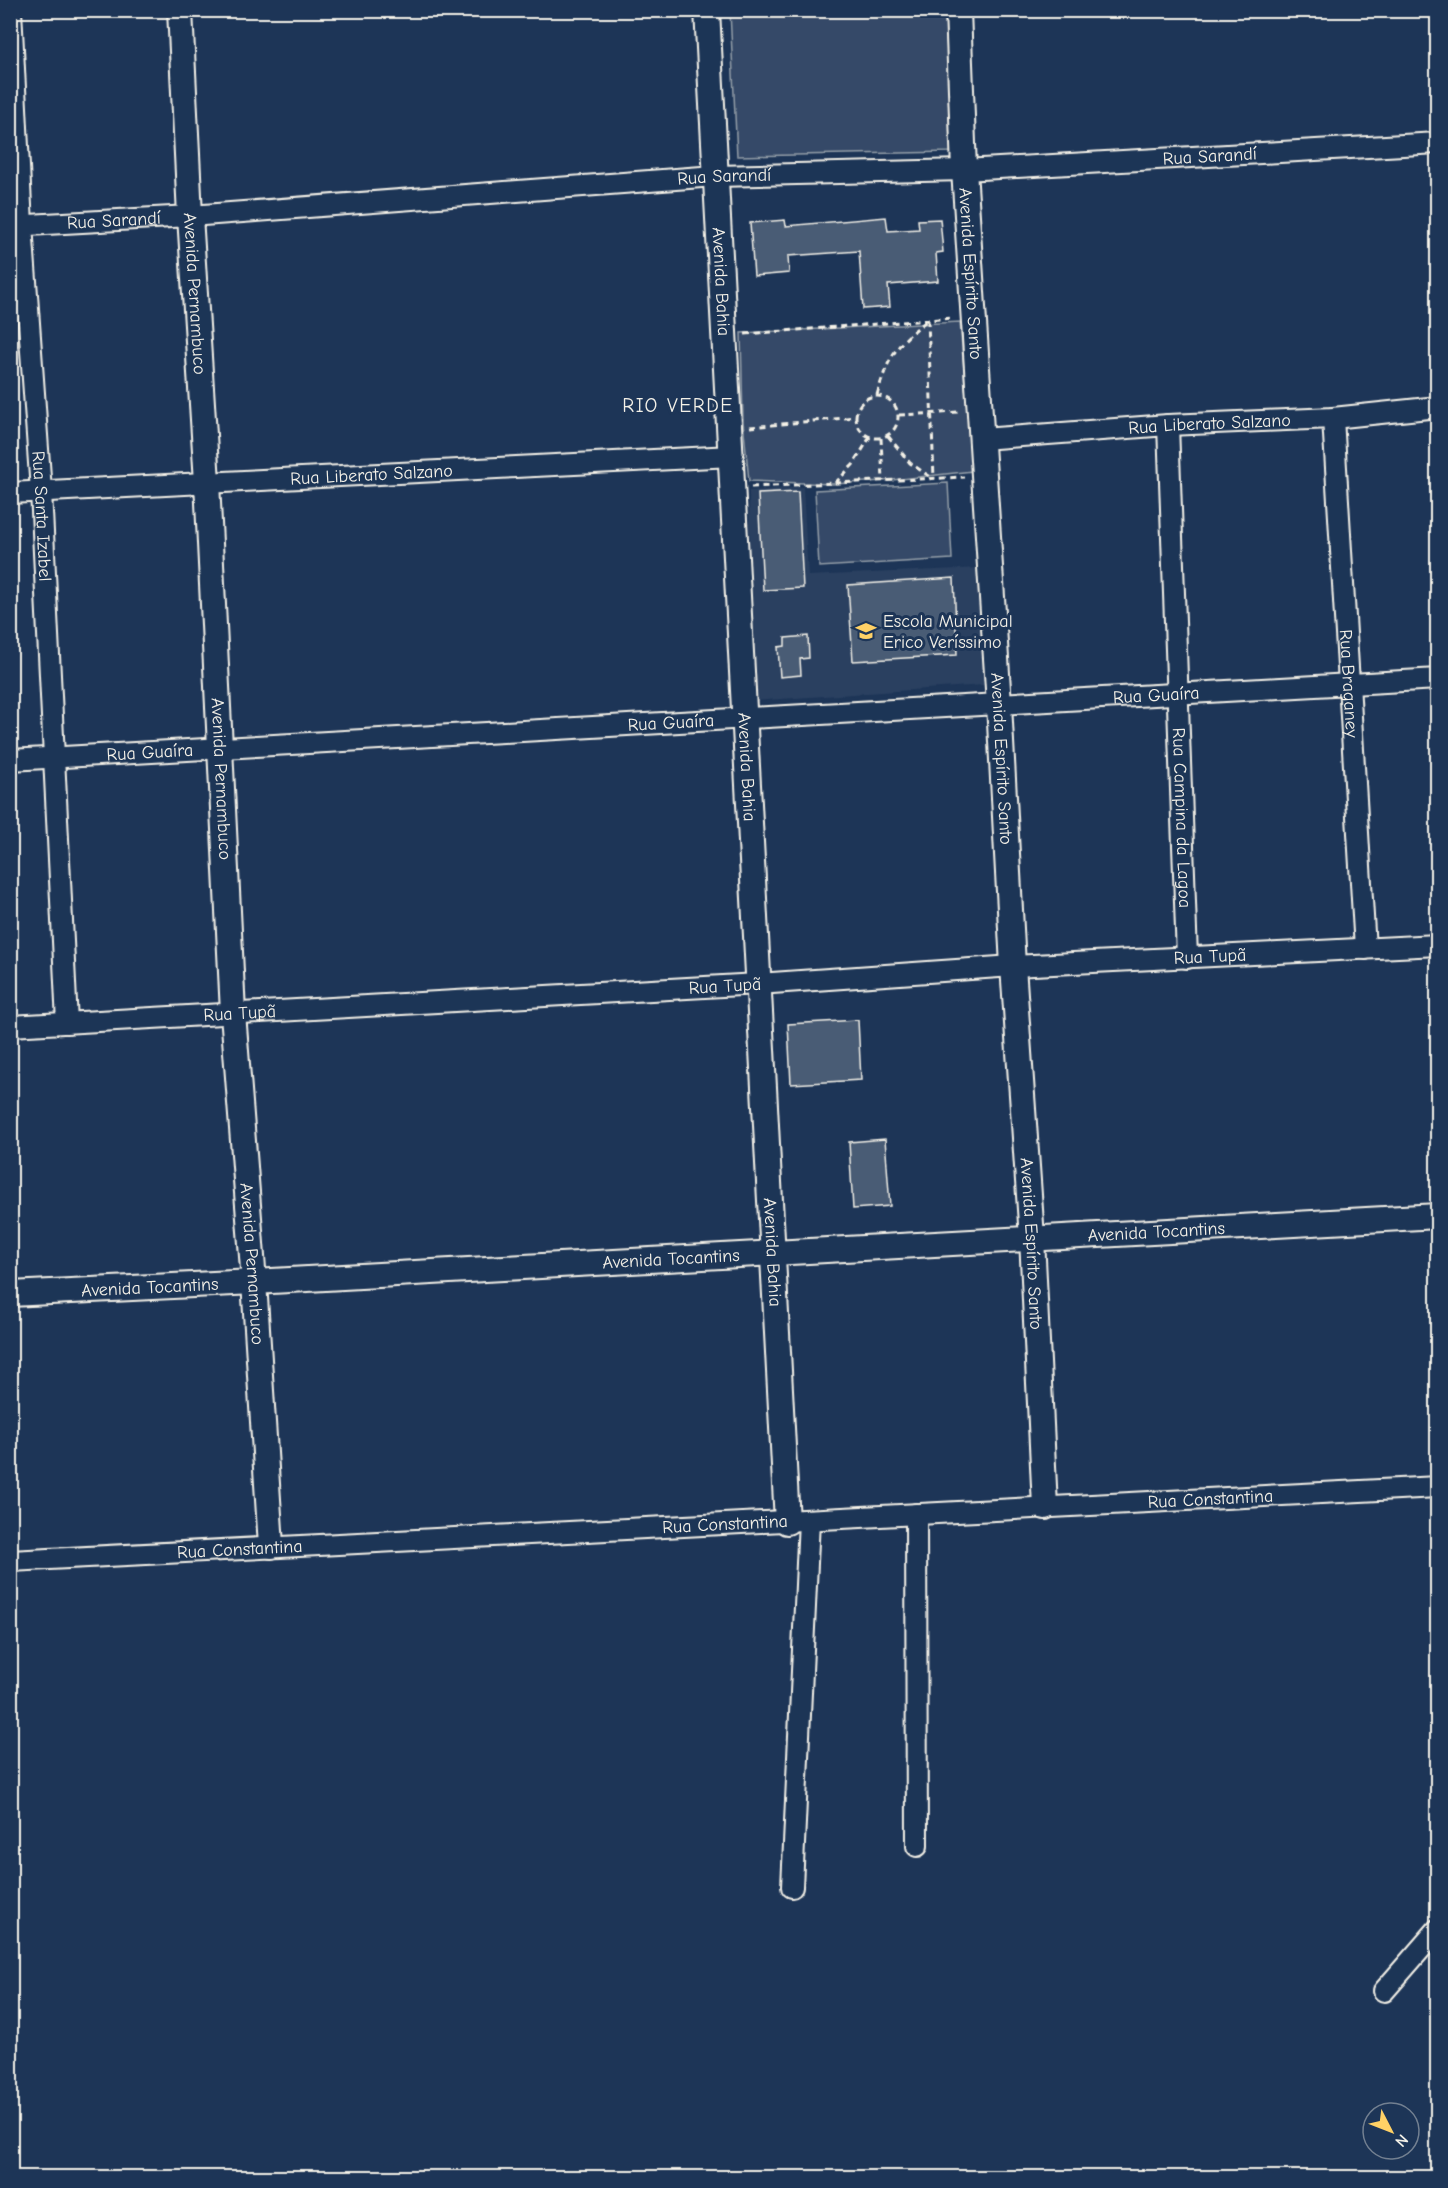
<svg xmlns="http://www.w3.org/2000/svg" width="1448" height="2188" font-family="'Comic Neue',sans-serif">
	<rect width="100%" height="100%" fill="#1d3557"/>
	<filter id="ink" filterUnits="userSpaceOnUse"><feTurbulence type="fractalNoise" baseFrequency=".0167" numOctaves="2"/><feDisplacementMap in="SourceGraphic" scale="12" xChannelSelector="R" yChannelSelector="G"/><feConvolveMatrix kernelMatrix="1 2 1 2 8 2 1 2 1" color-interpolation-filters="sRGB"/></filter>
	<g filter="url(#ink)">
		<path fill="#2a4060" d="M 803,487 L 808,576 L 979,568 L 984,685 L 751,701 L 749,491 Z"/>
		<path fill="#354a67" stroke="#949ea8" stroke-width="1.5" d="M 730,11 L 945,11 L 952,152 L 737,156 Z
			M 960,322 L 972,471 L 883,481 L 833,484 L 749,481 L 743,421 L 741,333 Z
			M 948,483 L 952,559 L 819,567 L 815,490 Z"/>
		<path fill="#485b74" stroke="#f4f1e8" stroke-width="1.5" d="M 886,217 L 888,231 L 919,229 L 918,220 L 940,219 L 943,252 L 936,253 L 938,281 L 888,285 L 890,307 L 863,309 L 859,251 L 788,256 L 789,273 L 754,276 L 750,223 L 785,220 L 786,226 Z
			M 798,492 L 803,588 L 763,590 L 758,494 Z
			M 954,578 L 957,655 L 853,661 L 848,585 Z
			M 808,636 L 809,658 L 800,659 L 801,675 L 780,677 L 778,647 L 785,646 L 785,638 Z
			M 858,1020 L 861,1080 L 791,1084 L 788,1024 Z
			M 885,1139 L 890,1206 L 853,1209 L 849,1142 Z"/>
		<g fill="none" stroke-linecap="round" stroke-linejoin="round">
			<g stroke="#f4f1e8" stroke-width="24">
				<g id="minor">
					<path id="s1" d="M 11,10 L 22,225 L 41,491 L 67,1023"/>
					<path id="s2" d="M 10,226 L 190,216 L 715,176 L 964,170 L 1438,143"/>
					<path id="s3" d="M 1333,418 L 1365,949"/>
					<path id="s4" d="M 1168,425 L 1187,958"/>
					<path id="s5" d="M 982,439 L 1168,425 L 1333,418 L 1438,407"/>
					<path id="s6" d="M 10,493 L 732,456"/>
					<path id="s7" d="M 10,760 L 1438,679"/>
					<path id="s8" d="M 10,1026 L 758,984 L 1013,966 L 1438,945"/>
					<path d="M 916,1514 L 917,1846"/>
					<path id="s9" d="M 10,1561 L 1438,1487"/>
					<path d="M 792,1887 L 809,1520"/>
					<path d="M 1384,1991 L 1438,1929"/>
				</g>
			</g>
			<g stroke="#f4f1e8" stroke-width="28">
				<g id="tertiary">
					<path id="s10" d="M 180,10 L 190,216 L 207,482 L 233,1013 L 254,1282 L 271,1546"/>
					<path id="s11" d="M 707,10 L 787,1522"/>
					<path id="s12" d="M 958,10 L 964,170 L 999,704 L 1013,966 L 1032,1238 L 1045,1507"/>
					<path id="s13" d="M 10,1294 L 254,1282 L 1438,1216"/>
				</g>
			</g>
			<path stroke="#f4f1e8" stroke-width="3" stroke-dasharray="6 4.5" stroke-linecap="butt" d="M 928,320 L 934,479
				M 745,334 L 954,318
				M 877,395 C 888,358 896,343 928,320
				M856 417a21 21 0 1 1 42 0a21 21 0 1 1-42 0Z
				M 899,415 L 959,412
				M 750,427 L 856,417
				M 888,436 L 910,463 L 932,478
				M 881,438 L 883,481
				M 835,483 L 853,465 L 870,437
				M 751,487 L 964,477"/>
			<use href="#minor" stroke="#1d3557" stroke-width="20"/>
			<use href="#tertiary" stroke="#1d3557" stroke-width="24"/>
		</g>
	</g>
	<defs>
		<g id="school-bare" transform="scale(1.62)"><path d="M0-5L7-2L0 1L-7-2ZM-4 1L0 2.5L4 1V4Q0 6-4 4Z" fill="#ffd166" stroke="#1d3557" stroke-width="2.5" paint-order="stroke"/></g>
	</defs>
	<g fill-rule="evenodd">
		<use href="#school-bare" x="866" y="631"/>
	</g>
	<g text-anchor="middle" stroke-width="6" stroke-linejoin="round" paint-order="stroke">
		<g font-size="18" fill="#f4f1e8" stroke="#1d3557">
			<text dy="6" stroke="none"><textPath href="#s2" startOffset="1202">Rua Sarandí</textPath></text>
			<text dy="6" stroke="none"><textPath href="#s2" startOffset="716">Rua Sarandí</textPath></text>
			<text dy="6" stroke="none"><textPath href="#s2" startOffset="104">Rua Sarandí</textPath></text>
			<text dy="6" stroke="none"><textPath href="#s12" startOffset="264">Avenida Espírito Santo</textPath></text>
			<text dy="6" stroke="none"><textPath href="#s11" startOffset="272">Avenida Bahia</textPath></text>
			<text dy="6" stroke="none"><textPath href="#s10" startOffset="284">Avenida Pernambuco</textPath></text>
			<text dy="6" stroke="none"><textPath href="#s5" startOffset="228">Rua Liberato Salzano</textPath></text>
			<text dy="6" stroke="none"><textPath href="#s6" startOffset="362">Rua Liberato Salzano</textPath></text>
			<text dy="6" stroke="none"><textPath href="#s1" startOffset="507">Rua Santa Izabel</textPath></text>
			<text dy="6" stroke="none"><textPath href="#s3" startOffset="266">Rua Braganey</textPath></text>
			<text dy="6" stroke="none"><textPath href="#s7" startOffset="1148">Rua Guaíra</textPath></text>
			<text dy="6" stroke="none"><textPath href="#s7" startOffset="662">Rua Guaíra</textPath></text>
			<text dy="6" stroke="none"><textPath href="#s7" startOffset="140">Rua Guaíra</textPath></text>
			<text dy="6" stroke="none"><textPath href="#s12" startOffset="750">Avenida Espírito Santo</textPath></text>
			<text dy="6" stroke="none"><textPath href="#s11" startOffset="758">Avenida Bahia</textPath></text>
			<text dy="6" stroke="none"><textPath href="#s10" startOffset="770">Avenida Pernambuco</textPath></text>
			<text dy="6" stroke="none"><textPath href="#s4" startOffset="393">Rua Campina da Lagoa</textPath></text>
			<text dy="6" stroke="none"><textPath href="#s8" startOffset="1202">Rua Tupã</textPath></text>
			<text dy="6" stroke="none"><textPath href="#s8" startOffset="716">Rua Tupã</textPath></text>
			<text dy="6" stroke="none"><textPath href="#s8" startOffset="230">Rua Tupã</textPath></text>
			<text dy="6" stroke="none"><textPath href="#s13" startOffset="1148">Avenida Tocantins</textPath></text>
			<text dy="6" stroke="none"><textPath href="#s12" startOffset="1236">Avenida Espírito Santo</textPath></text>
			<text dy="6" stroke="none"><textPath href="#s11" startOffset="1244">Avenida Bahia</textPath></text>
			<text dy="6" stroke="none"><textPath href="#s13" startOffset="662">Avenida Tocantins</textPath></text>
			<text dy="6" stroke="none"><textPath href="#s10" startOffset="1256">Avenida Pernambuco</textPath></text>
			<text dy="6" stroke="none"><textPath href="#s13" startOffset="140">Avenida Tocantins</textPath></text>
			<text dy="6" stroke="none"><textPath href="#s9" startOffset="1202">Rua Constantina</textPath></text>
			<text dy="6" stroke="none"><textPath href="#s9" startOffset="716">Rua Constantina</textPath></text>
			<text dy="6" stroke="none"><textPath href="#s9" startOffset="230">Rua Constantina</textPath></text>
		</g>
		<g font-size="18" fill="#f4f1e8" stroke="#1d3557" text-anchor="start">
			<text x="883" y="627">Escola Municipal<tspan x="883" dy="21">Erico Veríssimo</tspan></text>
		</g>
		<g font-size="20" letter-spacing="1.5" fill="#f4f1e8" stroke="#1d3557">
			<text x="678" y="412">RIO VERDE</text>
		</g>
	</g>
	<rect width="1448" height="2188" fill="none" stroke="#1d3557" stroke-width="36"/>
	<rect x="18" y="18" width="1412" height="2152" fill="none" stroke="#f4f1e8" stroke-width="2" filter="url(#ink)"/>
	<g transform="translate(1391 2131) rotate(132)"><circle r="28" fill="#1d3557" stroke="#738091" stroke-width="1.5"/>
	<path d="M0-4.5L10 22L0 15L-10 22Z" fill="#ffd166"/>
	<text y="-9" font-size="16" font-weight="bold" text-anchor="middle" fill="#f4f1e8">N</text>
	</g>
</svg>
